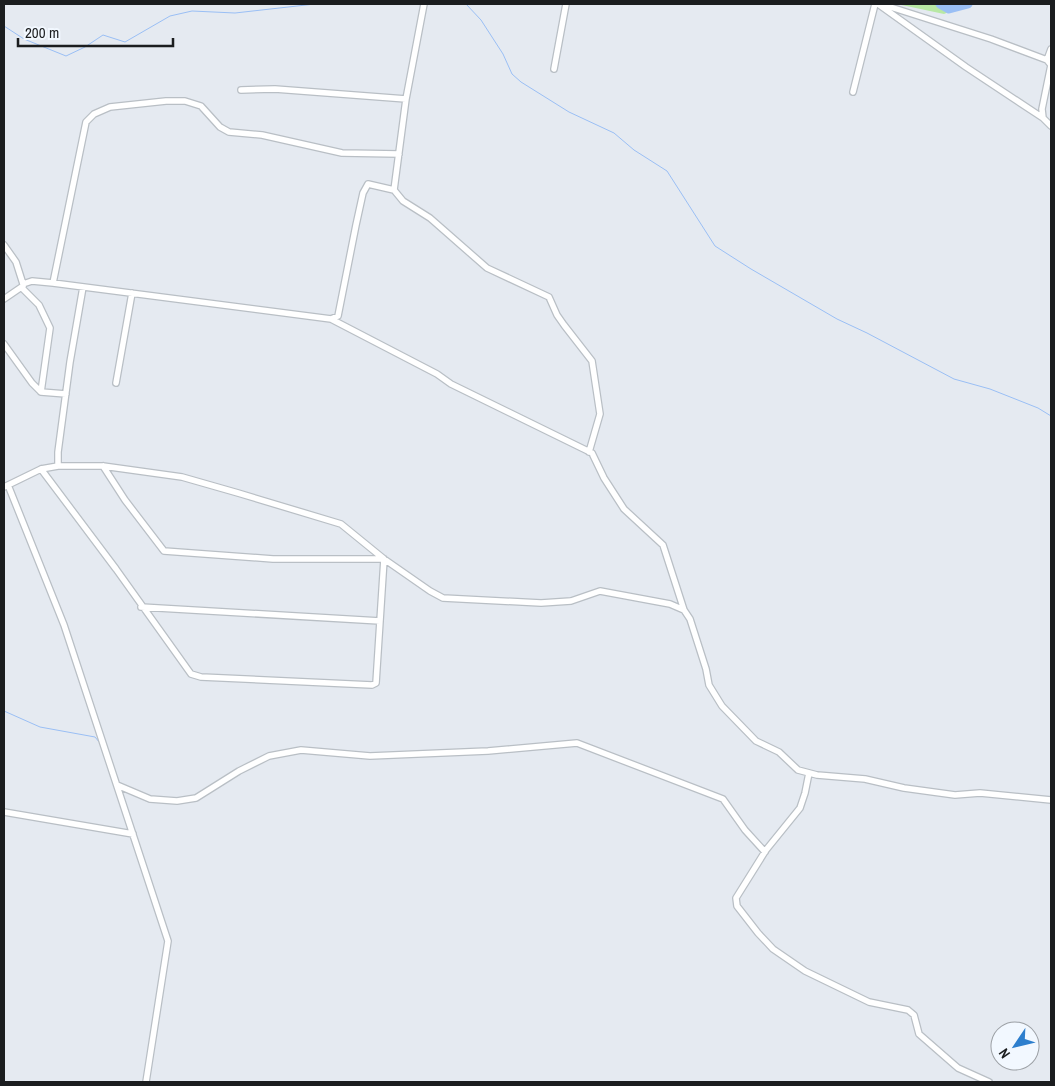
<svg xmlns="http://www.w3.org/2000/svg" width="1055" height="1086" font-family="'Archivo Narrow',sans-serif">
	<rect width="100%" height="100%" fill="#e5eaf1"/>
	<path fill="#b8e8a4" d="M 897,4 L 967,4 L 944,14 Z"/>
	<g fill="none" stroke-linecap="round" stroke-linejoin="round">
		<path stroke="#9abff5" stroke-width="1" d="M 466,4 L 481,20 L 503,54 L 512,74 L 521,82 L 569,112 L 614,133 L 634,150 L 667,171 L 715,246 L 751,269 L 837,319 L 867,333 L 954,379 L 990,389 L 1038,408 L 1051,416
			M 4,26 L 24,39 L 66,56 L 85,47 L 103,35 L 125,42 L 170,16 L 192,11 L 235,13 L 315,4
			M 4,711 L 40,727 L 95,737 L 100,743"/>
		<path stroke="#9abff5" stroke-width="9" d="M 940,4 L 949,9 L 968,4"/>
		<g stroke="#b9bfc5" stroke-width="8">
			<path id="minor" d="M 878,4 L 966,67 L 1043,118
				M 881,4 L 991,39 L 1047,60 L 1051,65
				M 1047,60 L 1051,49
				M 1051,65 L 1042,109 L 1043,118 L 1051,126
				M 554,69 L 566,4
				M 241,90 L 275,89 L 406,99
				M 853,92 L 875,4
				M 394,190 L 406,99 L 424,4
				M 4,245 L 16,262 L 23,284 L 32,281 L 53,283 L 331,319 L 437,374 L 451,384 L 592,453 L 604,478 L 624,509 L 663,545 L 684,610
				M 53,283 L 86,122 L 94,114 L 110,107 L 166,101 L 185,101 L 201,106 L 220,127 L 229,132 L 262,135 L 342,153 L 399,154
				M 22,288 L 39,305 L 50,328 L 41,392
				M 4,299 L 23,286
				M 331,319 L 338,316 L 356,225 L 363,193 L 368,184 L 394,190 L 403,201 L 430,218 L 487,268 L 549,297 L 557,315 L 564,325 L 592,361 L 600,414 L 589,452
				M 4,344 L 32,383 L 41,392 L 66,394
				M 116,383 L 132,293
				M 58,466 L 58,452 L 70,362 L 83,287
				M 41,469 L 116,569 L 191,674 L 201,677 L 372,685 L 376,683 L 384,559 L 273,559 L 164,551 L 125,500 L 103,466
				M 8,485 L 64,625 L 168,941 L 146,1082
				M 4,487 L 41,469 L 58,466 L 103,466 L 182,477 L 238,493 L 341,524 L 384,559 L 430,591 L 443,598 L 541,603 L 571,601 L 600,591 L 670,604 L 684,610 L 690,619 L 706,669 L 709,685 L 722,706 L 756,741 L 779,752 L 798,770 L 817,775 L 865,779 L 904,788 L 955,795 L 980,793 L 1051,800
				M 141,607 L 380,621
				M 809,773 L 805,793 L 800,808 L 766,850 L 736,898 L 737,906 L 758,933 L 773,949 L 805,971 L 869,1002 L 908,1010 L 914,1015 L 919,1034 L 958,1068 L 989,1082
				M 117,785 L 150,799 L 177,801 L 196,798 L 239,771 L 269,756 L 301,750 L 370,756 L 488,751 L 577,743 L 723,799 L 745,830 L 765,852
				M 4,812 L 133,834"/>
		</g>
		<use href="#minor" stroke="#fff" stroke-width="5.5"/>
	</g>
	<rect width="1055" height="1086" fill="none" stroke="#1b1d1f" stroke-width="10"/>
	<g transform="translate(1015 1046) rotate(235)"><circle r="24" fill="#f2f8ff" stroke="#9ca0a5"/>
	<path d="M0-4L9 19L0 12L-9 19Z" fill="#2d7ecd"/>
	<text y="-8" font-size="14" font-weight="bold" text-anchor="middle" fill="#1b1d1f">N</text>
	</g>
	<path d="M18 38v8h155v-8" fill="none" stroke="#1b1d1f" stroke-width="2.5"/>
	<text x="25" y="38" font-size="15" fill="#1b1d1f" stroke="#f2f8ff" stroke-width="4" paint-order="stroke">200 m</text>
</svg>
